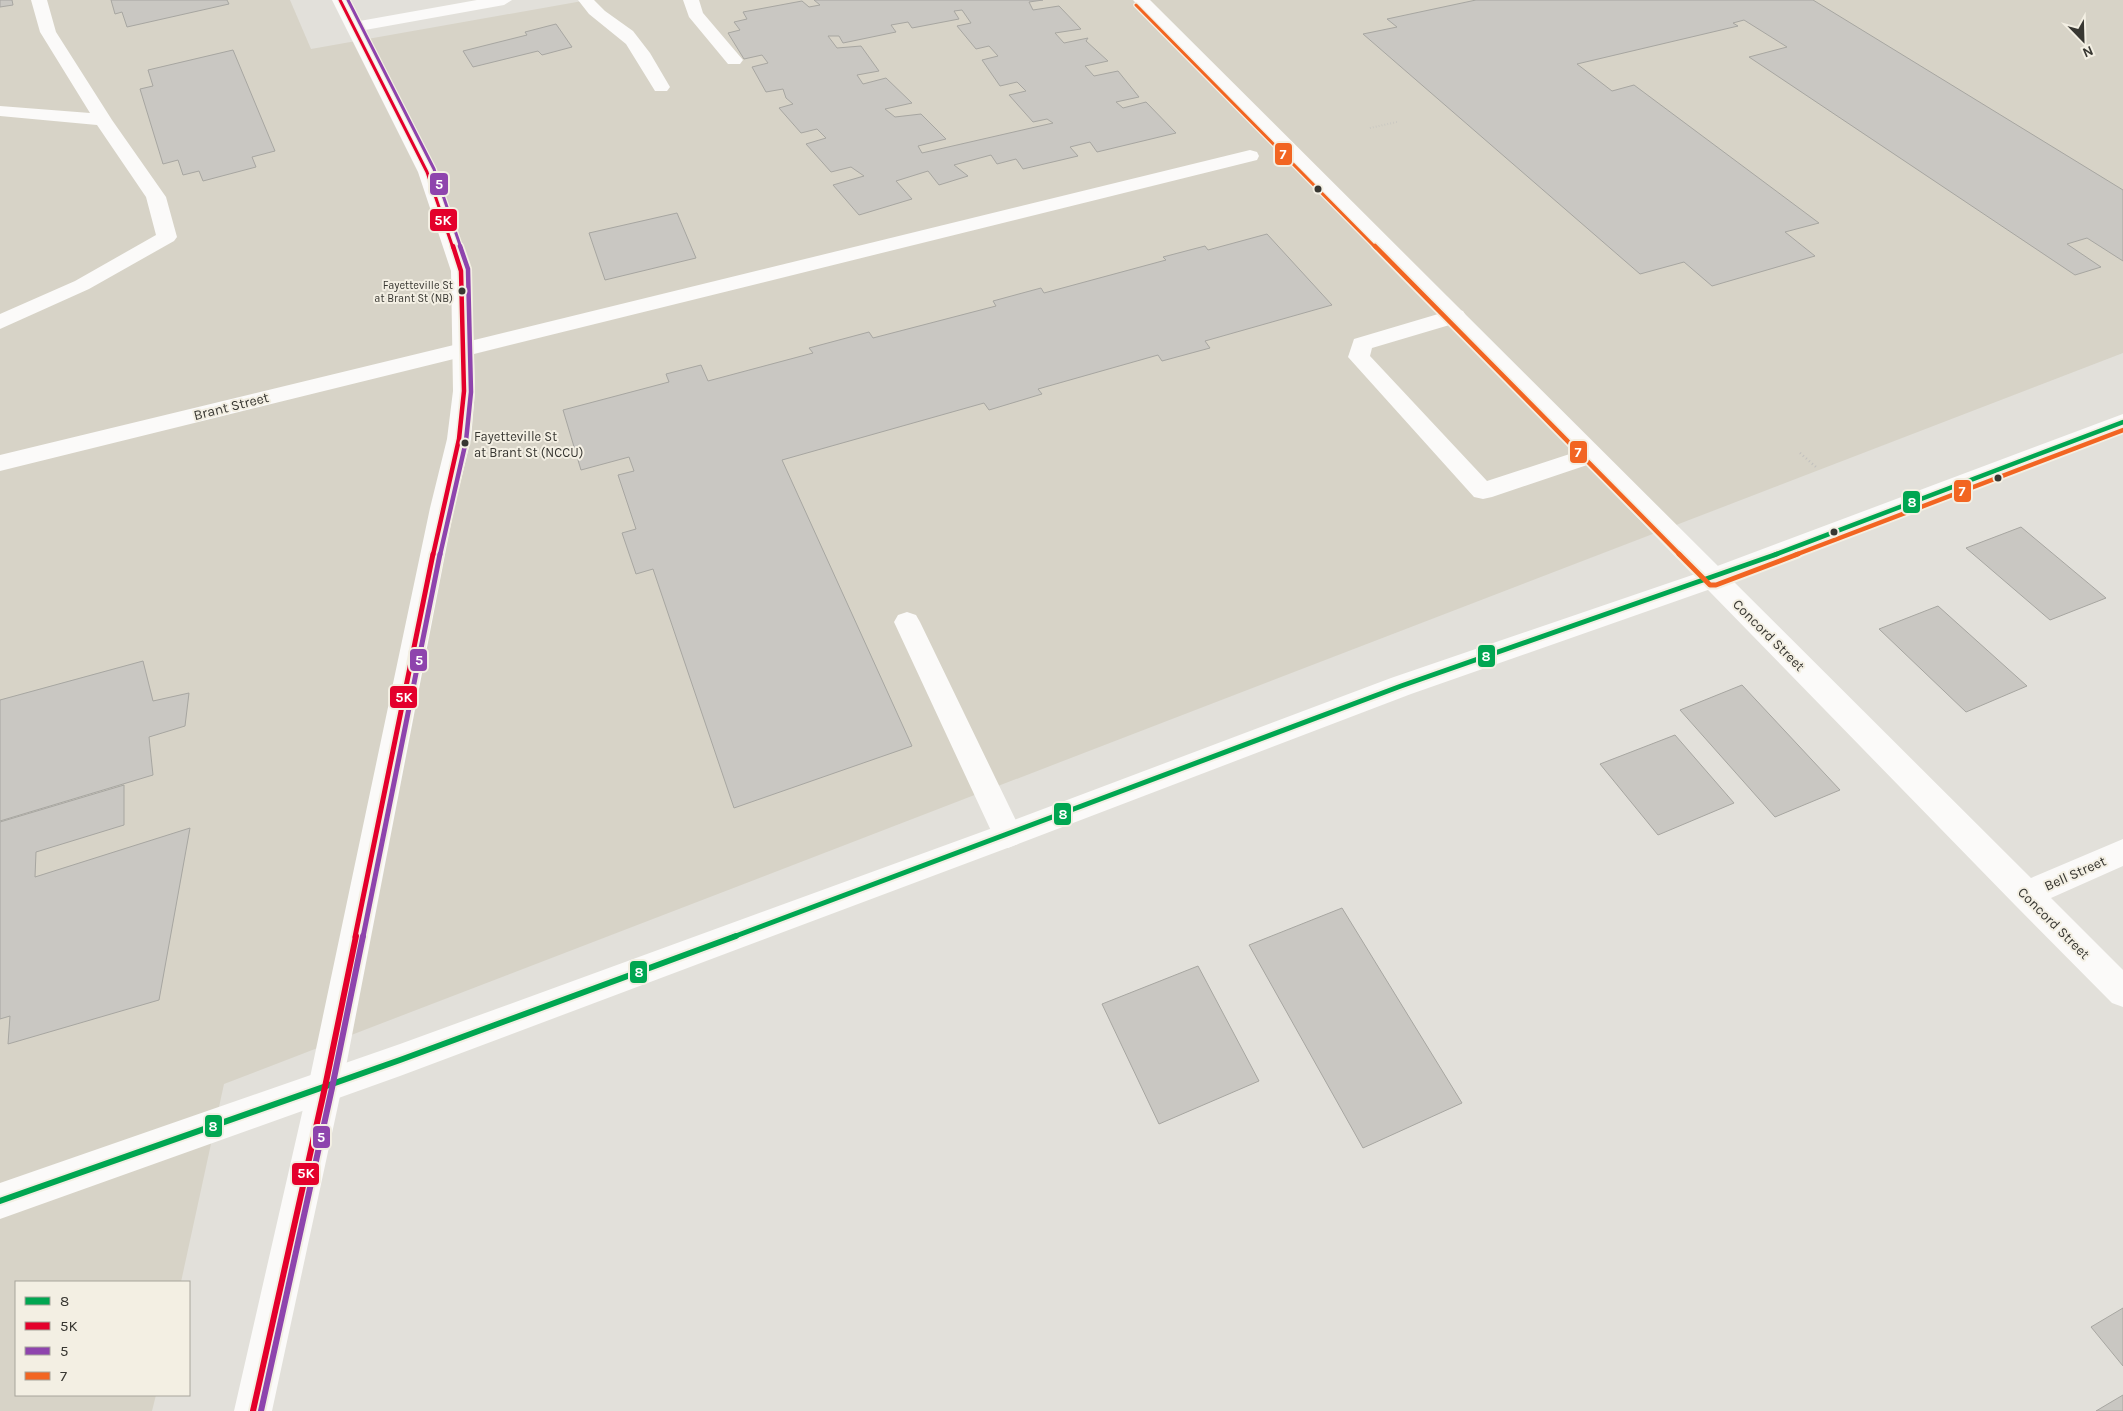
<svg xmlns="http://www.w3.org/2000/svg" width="2123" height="1411" font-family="Karla,sans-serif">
	<rect width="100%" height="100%" fill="#e2e0da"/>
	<path fill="#d7d3c7" d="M 0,0 L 290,0 L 311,49 L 588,0 L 2123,0 L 2123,353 L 224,1084 L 181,1282 L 16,1282 L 16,1395 L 156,1395 L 152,1411 L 0,1411 Z"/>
	<path fill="#c9c7c2" stroke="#a7a6a1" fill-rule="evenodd" d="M 0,0 L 12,0 L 13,5 L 0,7 Z
		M 111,0 L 227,0 L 229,4 L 127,27 L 122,12 L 115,14 Z
		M 814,0 L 1043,0 L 1029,2 L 1033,10 L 1059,6 L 1081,29 L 1055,33 L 1064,43 L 1088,38 L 1086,41 L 1108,61 L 1085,66 L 1094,76 L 1118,71 L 1139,97 L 1116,102 L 1123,108 L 1146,102 L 1176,133 L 1097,152 L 1090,142 L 1070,147 L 1078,156 L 1023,169 L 1016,159 L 997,164 L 991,155 L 954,165 L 968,176 L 939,185 L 928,171 L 896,181 L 912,199 L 859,215 L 833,185 L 864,176 L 851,167 L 831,172 L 806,144 L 826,138 L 817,129 L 801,133 L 779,108 L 793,104 L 786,98 L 783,89 L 766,92 L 752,67 L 768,63 L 762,55 L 744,59 L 728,33 L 740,30 L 734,22 L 747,19 L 743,12 L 802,1 L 809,7 L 820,5 ZM 962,10 L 971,23 L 957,26 L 976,49 L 989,46 L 998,56 L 982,60 L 1000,86 L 1017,82 L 1026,91 L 1009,95 L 1033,122 L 1047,119 L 1053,123 L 922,153 L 918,146 L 946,139 L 921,114 L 895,117 L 885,109 L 912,103 L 886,78 L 863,84 L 857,75 L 879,71 L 861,46 L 837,48 L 828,36 L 839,36 L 843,43 L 896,32 L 891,25 L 908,22 L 912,28 L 959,19 L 954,11 Z
		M 1476,0 L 1813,0 L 2123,190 L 2123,261 L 2087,238 L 2067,244 L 2101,267 L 2075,275 L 1749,57 L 1787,47 L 1744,20 L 1733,23 L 1738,26 L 1577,64 L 1612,91 L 1634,85 L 1819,223 L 1785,232 L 1815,256 L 1712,286 L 1684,262 L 1640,274 L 1363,34 L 1397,27 L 1387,19 Z
		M 556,24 L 572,47 L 542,55 L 538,51 L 473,67 L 463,51 L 527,35 L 525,32 Z
		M 233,50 L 275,151 L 252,157 L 256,167 L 203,181 L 199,171 L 183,175 L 178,160 L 163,164 L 140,89 L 153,86 L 148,70 Z
		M 677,213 L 696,258 L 605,280 L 589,233 Z
		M 1267,234 L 1332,305 L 1205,341 L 1210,348 L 1162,361 L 1158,355 L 1038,389 L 1042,394 L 989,410 L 984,403 L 782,460 L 912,746 L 734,808 L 653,569 L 636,574 L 622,533 L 636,529 L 618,475 L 634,471 L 629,457 L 581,470 L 563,410 L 669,382 L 666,374 L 701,365 L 708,381 L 813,353 L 809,348 L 869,332 L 873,338 L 996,306 L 993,301 L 1041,288 L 1044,293 L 1166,260 L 1163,257 L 1205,246 L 1208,250 Z
		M 2021,527 L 2106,598 L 2050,620 L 1966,548 Z
		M 1938,606 L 2027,686 L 1966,712 L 1879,629 Z
		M 143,661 L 153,701 L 189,693 L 185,726 L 149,737 L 153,775 L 0,821 L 0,700 Z
		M 1742,685 L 1840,790 L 1775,817 L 1680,710 Z
		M 1675,735 L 1734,803 L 1658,835 L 1600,764 Z
		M 124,785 L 124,825 L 36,852 L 35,877 L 190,828 L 159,1000 L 8,1044 L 10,1016 L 0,1019 L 0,822 Z
		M 1342,908 L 1462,1103 L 1363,1148 L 1249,945 Z
		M 1198,966 L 1259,1081 L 1159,1124 L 1102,1004 Z
		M 2123,1308 L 2123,1366 L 2091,1327 Z
		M 2123,1395 L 2123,1411 L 2096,1411 Z"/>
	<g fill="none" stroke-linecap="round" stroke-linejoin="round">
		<path stroke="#c1c0be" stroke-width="2" stroke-dasharray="0.5 2.5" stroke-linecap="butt" d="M 1370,128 L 1397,122"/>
		<path stroke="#c1c0be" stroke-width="2.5" stroke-dasharray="1 3" stroke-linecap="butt" d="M 1800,453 L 1816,467"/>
		<path fill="#fbfaf9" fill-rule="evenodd" d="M 31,0 L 47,0 L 56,32 L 112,120 L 166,197 L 177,237 L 174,241 L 89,289 L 0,329 L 0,314 L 75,281 L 156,235 L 146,197 L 97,125 L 0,116 L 0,106 L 90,113 L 40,32 Z
			M 578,0 L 594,0 L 605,11 L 633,31 L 650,53 L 670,87 L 667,91 L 655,91 L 626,44 L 589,14 Z
			M 683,0 L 699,0 L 703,13 L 743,60 L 740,64 L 728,64 L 689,17 Z
			M 1455,309 L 1463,311 L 1466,316 L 1463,321 L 1372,348 L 1370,356 L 1487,481 L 1591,447 L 1599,449 L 1603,455 L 1599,461 L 1492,497 L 1483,499 L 1474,497 L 1348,357 L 1354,339 Z
			M 907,612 L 916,615 L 920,622 L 1023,835 L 1018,844 L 1008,848 L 998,844 L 993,835 L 894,622 L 898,615 Z"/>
		<path fill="#fbfaf9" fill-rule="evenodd" d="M 1250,150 L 1257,152 L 1259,156 L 1257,160 L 462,357 L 454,355 L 451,350 L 454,345 L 462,343 Z"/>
		<path fill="#fbfaf9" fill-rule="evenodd" d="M 477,0 L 512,0 L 504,5 L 354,32 L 348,31 L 346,27 L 348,23 L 354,22 Z
			M 1133,0 L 1150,0 L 2031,878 L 2123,839 L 2123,866 L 2051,898 L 2123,970 L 2123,1007 L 2112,1003 L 2015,905 Z
			M 462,343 L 470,345 L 473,350 L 470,355 L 0,471 L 0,455 Z"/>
		<path fill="#fbfaf9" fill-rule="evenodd" d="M 2123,414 L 2123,431 L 1722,585 L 1411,694 L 1018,844 L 400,1076 L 0,1219 L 0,1183 L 400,1044 L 998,826 L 1391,678 L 1704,571 Z"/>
		<path fill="#fbfaf9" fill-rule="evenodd" d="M 332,0 L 348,0 L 436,172 L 471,271 L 475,391 L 471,439 L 454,508 L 342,1087 L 272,1411 L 234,1411 L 308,1087 L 430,508 L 447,439 L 453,391 L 451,271 L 418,172 Z"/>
		<g stroke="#f3efe3" stroke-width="8">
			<path id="bus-1-far2" d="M 1774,555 L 2123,422"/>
		</g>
		<g stroke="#f3efe3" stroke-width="9">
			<path id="bus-1-far1" d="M 733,937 L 1401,686 L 1777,554"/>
		</g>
		<g stroke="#f3efe3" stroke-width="10">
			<path id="bus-1" d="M 0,1201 L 400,1060 L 736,936"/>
		</g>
		<g stroke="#f3efe3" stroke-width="5.5">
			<path id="bus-2-far3" d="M 340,0 L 427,172 L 453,248"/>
		</g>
		<g stroke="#f3efe3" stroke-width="8">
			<path id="bus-2-far2" d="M 433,555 L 459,439 L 464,391 L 461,271 L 453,246"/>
		</g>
		<g stroke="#f3efe3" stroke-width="9">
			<path id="bus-2-far1" d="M 355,937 L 433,554"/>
		</g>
		<g stroke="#f3efe3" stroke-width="10">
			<path id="bus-2" d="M 253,1411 L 325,1087 L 356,936"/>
		</g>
		<g stroke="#f3efe3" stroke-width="5.5">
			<path id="bus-3-far3" d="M 348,0 L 434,169 L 461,248"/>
		</g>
		<g stroke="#f3efe3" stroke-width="8">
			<path id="bus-3-far2" d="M 440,555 L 466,441 L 471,392 L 468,269 L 460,246"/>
		</g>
		<g stroke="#f3efe3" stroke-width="9">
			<path id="bus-3-far1" d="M 363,937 L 440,554"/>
		</g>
		<g stroke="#f3efe3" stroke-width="10">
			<path id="bus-3" d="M 261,1411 L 332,1088 L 363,936"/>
		</g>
		<g stroke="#f3efe3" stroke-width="5.5">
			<path id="bus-4-far2" d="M 1136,5 L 1376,248"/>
		</g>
		<g stroke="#f3efe3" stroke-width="8">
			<path id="bus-4-far1" d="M 1375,246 L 1680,555
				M 1795,555 L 2123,430"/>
		</g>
		<g stroke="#f3efe3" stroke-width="9">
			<path id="bus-4" d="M 1679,554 L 1710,585 L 1716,585 L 1798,554"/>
		</g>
		<use href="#bus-1-far2" stroke="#00a651" stroke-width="4.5"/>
		<use href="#bus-1-far1" stroke="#00a651" stroke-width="5"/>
		<use href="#bus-1" stroke="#00a651" stroke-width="6"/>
		<use href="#bus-2-far3" stroke="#e4002b" stroke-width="3"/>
		<use href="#bus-2-far2" stroke="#e4002b" stroke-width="4.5"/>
		<use href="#bus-2-far1" stroke="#e4002b" stroke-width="5"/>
		<use href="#bus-2" stroke="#e4002b" stroke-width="6"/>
		<use href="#bus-3-far3" stroke="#8e44ad" stroke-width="3"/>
		<use href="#bus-3-far2" stroke="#8e44ad" stroke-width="4.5"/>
		<use href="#bus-3-far1" stroke="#8e44ad" stroke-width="5"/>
		<use href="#bus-3" stroke="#8e44ad" stroke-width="6"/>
		<use href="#bus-4-far2" stroke="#f26522" stroke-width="3"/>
		<use href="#bus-4-far1" stroke="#f26522" stroke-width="4.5"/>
		<use href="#bus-4" stroke="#f26522" stroke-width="5"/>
	</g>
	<g fill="#383732" stroke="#f3efe3" stroke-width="2">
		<circle cx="1318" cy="189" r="4.5"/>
		<circle cx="462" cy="291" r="4.5"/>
		<circle cx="465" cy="443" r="4.5"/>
		<circle cx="1998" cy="478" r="4.5"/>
		<circle cx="1834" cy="532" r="4.5"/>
	</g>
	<g text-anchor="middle" stroke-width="4" stroke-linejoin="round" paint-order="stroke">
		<g font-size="11" fill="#383732" stroke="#f3efe3" text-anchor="end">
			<text x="453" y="289">Fayetteville St<tspan x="453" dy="13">at Brant St (NB)</tspan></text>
		</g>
		<g font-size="13" fill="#383732" stroke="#f3efe3" text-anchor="start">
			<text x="474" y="441">Fayetteville St<tspan x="474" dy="16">at Brant St (NCCU)</tspan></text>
		</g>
		<g font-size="14" fill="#383732" stroke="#f3efe3">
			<text transform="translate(231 406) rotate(-14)" y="5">Brant Street</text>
			<text transform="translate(1769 635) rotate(45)" y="5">Concord Street</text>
			<text transform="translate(2075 873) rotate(-24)" y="5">Bell Street</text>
			<text transform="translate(2054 923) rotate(45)" y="5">Concord Street</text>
		</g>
	</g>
	<g stroke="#f3efe3" stroke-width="2">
		<rect x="1274" y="142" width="19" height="24" rx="5" fill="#f26522"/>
		<rect x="429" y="172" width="20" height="24" rx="5" fill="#8e44ad"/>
		<rect x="429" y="208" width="29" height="24" rx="5" fill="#e4002b"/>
		<rect x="1569" y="440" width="19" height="24" rx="5" fill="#f26522"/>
		<rect x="1953" y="479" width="19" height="24" rx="5" fill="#f26522"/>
		<rect x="1902" y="490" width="19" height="24" rx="5" fill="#00a651"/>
		<rect x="1477" y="644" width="19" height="24" rx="5" fill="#00a651"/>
		<rect x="409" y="648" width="19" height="24" rx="5" fill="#8e44ad"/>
		<rect x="389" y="685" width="29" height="24" rx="5" fill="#e4002b"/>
		<rect x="1053" y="802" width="19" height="24" rx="5" fill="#00a651"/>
		<rect x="629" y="960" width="19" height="24" rx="5" fill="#00a651"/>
		<rect x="204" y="1114" width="19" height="24" rx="5" fill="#00a651"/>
		<rect x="312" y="1125" width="19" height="24" rx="5" fill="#8e44ad"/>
		<rect x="291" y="1162" width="29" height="24" rx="5" fill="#e4002b"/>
	</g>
	<g font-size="14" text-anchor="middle" font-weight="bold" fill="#fff">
		<text x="1283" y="159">7</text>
		<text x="439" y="189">5</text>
		<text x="443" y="225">5K</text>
		<text x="1578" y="457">7</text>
		<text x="1962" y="496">7</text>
		<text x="1912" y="507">8</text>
		<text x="1486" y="661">8</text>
		<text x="419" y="665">5</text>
		<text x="404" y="702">5K</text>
		<text x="1063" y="819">8</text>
		<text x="639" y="977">8</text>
		<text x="213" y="1131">8</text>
		<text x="321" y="1142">5</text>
		<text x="306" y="1178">5K</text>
	</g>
	<rect x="15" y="1281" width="175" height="115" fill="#f3efe3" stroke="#a8a59c"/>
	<rect x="25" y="1297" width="25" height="8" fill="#00a651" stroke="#a8a59c"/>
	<text x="60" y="1306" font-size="15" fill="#383732">8</text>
	<rect x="25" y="1322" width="25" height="8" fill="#e4002b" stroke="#a8a59c"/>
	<text x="60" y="1331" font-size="15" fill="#383732">5K</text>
	<rect x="25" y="1347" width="25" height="8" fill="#8e44ad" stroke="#a8a59c"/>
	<text x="60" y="1356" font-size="15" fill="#383732">5</text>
	<rect x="25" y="1372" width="25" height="8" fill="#f26522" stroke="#a8a59c"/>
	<text x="60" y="1381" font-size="15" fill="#383732">7</text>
	<g transform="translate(2083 40) rotate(157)" stroke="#f3efe3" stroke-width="4" paint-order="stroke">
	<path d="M0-4L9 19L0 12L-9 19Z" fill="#383732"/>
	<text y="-8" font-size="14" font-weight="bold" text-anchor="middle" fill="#383732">N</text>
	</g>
</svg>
